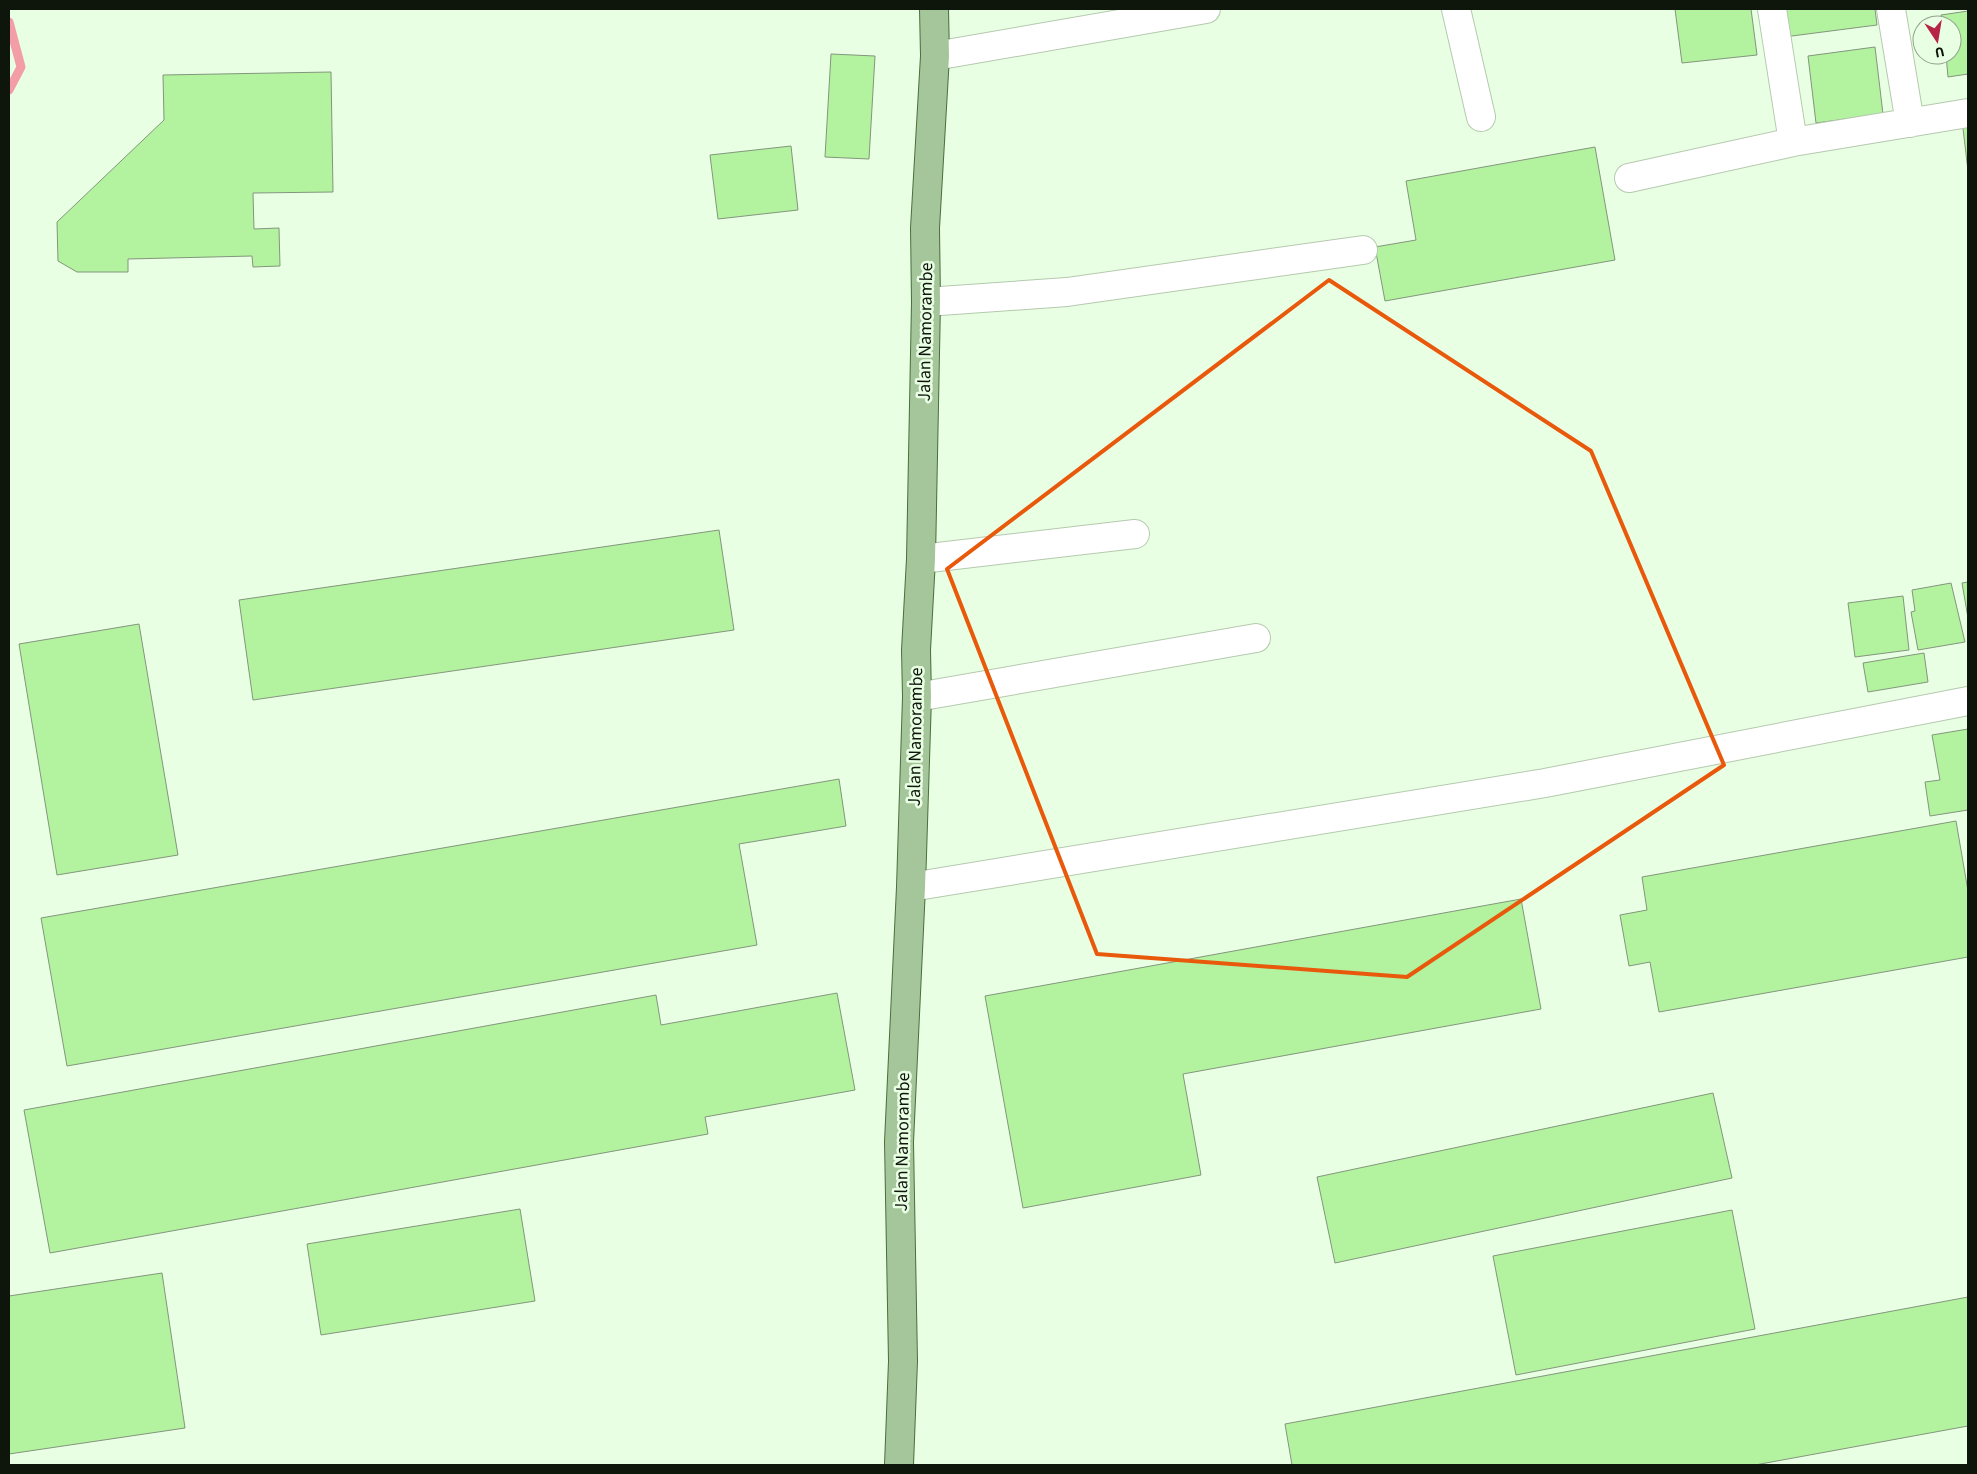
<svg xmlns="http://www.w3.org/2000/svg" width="1977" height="1474" font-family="'Source Sans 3',sans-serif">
	<rect width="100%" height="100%" fill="#e9ffe3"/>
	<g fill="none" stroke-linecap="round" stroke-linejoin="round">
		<path stroke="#f39ea6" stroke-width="9" d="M 9,22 L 21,67 L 9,90"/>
	</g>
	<path fill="#b3f29f" stroke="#83967d" d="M 1675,9 L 1751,9 L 1757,55 L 1682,63 Z
		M 1780,9 L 1875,9 L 1877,25 L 1784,37 Z
		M 1968,11 L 1968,74 L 1948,77 L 1946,55 L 1952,55 L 1952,25 L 1942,25 L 1941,15 Z
		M 1875,47 L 1883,114 L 1816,123 L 1808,56 Z
		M 831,54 L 875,56 L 869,159 L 825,157 Z
		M 331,72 L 333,192 L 253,193 L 254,229 L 279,228 L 280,266 L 253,267 L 252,256 L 128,259 L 128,272 L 77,272 L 58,261 L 57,222 L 164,120 L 163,75 Z
		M 1968,119 L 1968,171 L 1962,120 Z
		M 791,146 L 798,210 L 718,219 L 710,155 Z
		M 1595,147 L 1615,260 L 1385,301 L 1375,247 L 1416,240 L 1406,181 Z
		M 719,530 L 734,630 L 253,700 L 239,600 Z
		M 1968,582 L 1968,618 L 1962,583 Z
		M 1951,583 L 1965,642 L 1918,650 L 1911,612 L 1915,611 L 1912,590 Z
		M 1903,596 L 1909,650 L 1855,657 L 1848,603 Z
		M 139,624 L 178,855 L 57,875 L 19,644 Z
		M 1924,653 L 1928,682 L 1868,692 L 1863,663 Z
		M 1968,729 L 1968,810 L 1930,816 L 1925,782 L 1940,780 L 1932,735 Z
		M 839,779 L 846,826 L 739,844 L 757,945 L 67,1066 L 41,918 Z
		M 1956,821 L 1968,891 L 1968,957 L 1659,1012 L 1650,962 L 1629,966 L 1620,915 L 1647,910 L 1642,877 Z
		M 1521,899 L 1541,1009 L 1183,1074 L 1201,1175 L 1023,1208 L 985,996 Z
		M 837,993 L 855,1090 L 705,1117 L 708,1134 L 50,1253 L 24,1110 L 656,995 L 661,1025 Z
		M 1713,1093 L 1732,1178 L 1335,1263 L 1317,1177 Z
		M 520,1209 L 535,1301 L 321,1335 L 307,1244 Z
		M 1732,1210 L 1755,1329 L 1516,1375 L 1493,1256 Z
		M 162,1273 L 185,1428 L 9,1454 L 9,1296 Z
		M 1968,1297 L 1968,1426 L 1755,1465 L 1292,1465 L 1285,1424 Z"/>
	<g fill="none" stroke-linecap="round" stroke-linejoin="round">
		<g stroke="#b5c9af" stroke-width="30">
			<path id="minor" d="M 1456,9 L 1481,117
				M 1772,9 L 1793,142
				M 1891,9 L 1910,123
				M 935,56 L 1206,9
				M 1629,178 L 1793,142 L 1968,113
				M 926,302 L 1067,292 L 1363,250
				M 921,559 L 1135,534
				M 917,697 L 1256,638
				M 911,887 L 1545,783 L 1968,701"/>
		</g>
		<g stroke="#496f3c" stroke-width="30">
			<path id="major" d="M 899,1465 L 903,1361 L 899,1142 L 911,887 L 917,697 L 916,650 L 921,559 L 926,302 L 925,228 L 935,56 L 934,9"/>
		</g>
		<use href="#minor" stroke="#fff" stroke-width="28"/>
		<use href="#major" stroke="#a5c59a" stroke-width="28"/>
	</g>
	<path fill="none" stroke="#e8590c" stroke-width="4" stroke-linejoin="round" d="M 1329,280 L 1591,451 L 1724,765 L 1407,977 L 1097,954 L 947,569 Z"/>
	<g text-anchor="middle" stroke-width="5" stroke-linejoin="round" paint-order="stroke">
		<g font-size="18" fill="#0e150b" stroke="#e9ffe3">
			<text transform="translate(925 332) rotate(-89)" y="6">Jalan Namorambe</text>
			<text transform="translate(915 737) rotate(-89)" y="6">Jalan Namorambe</text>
			<text transform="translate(902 1142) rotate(-89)" y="6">Jalan Namorambe</text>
		</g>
	</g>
	<rect width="1977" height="1474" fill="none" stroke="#0e150b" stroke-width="20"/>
	<g transform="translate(1937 40) rotate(168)"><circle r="24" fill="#e9ffe3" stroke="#91a18d"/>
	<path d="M0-4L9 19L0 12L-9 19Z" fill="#b62446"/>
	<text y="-8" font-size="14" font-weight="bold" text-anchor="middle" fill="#0e150b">U</text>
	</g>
</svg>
